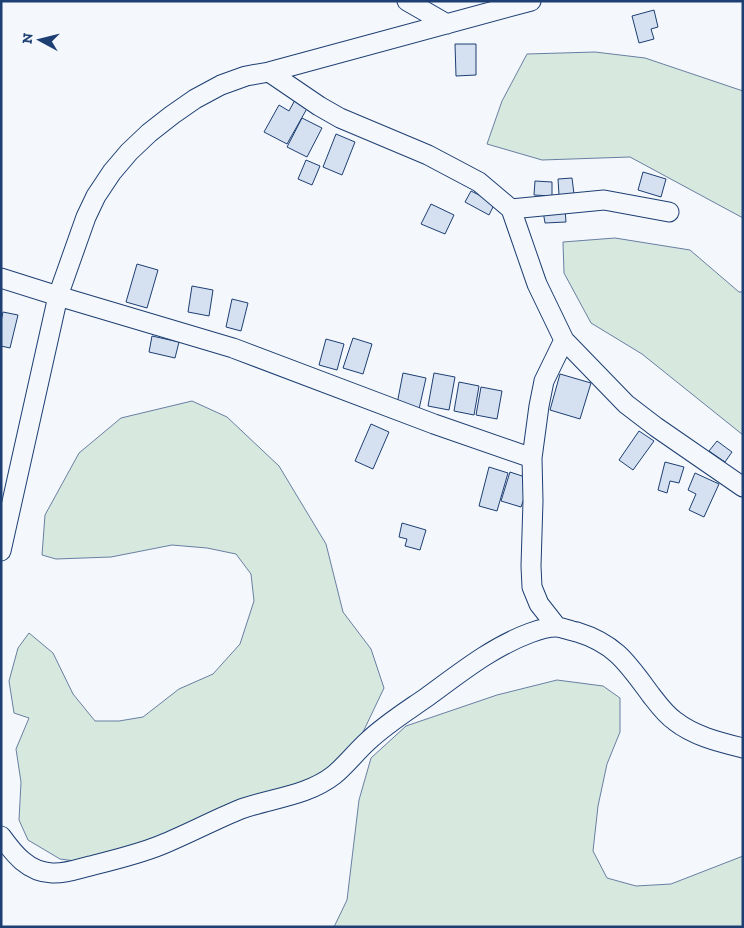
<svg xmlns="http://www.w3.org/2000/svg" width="744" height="928" font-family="'Zilla Slab',serif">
	<rect width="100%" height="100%" fill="#f4f7fb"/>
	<path fill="#d7e8df" stroke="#687fa3" d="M 595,52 L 645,58 L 743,91 L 743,218 L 630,157 L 542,160 L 487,144 L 502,101 L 527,54 Z
		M 615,238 L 690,250 L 739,292 L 743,292 L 743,435 L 642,354 L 591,323 L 564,273 L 563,242 Z
		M 192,401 L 227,417 L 279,466 L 326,544 L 343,612 L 371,649 L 384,688 L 354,751 L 309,782 L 141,847 L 75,861 L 60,859 L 28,840 L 19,820 L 21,782 L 16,749 L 29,718 L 14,713 L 9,681 L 18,648 L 29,633 L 53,653 L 73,694 L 95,721 L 119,721 L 143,717 L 179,689 L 213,674 L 240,644 L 254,601 L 251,574 L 236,554 L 207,548 L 172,545 L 111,557 L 56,559 L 42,555 L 45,515 L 79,453 L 121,418 Z
		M 557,680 L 603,686 L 620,698 L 620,732 L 607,764 L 598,806 L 593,851 L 607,878 L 636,886 L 671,884 L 743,856 L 743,927 L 334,927 L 347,900 L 359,800 L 371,758 L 406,726 L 497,695 Z"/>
	<path fill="#d5e0f0" stroke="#1d3f73" d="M 654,10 L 658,27 L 651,29 L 654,39 L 639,43 L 632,16 Z
		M 455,44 L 476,44 L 476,75 L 456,76 Z
		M 296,98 L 309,105 L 287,144 L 264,132 L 279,105 L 289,111 Z
		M 302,118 L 322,128 L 307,157 L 287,147 Z
		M 336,134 L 355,142 L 342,175 L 323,167 Z
		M 306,160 L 320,166 L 312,185 L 298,179 Z
		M 643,172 L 666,179 L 661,197 L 638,190 Z
		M 572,178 L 574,194 L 559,195 L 558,179 Z
		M 535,181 L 552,182 L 552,196 L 534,195 Z
		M 471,191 L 495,203 L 489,215 L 465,202 Z
		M 431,204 L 454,215 L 445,234 L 421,224 Z
		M 565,209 L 566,222 L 545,223 L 543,211 Z
		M 137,264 L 158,270 L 147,308 L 126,302 Z
		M 192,286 L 213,290 L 209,316 L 188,312 Z
		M 232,299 L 248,303 L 241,331 L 226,327 Z
		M 3,312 L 18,315 L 10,348 L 1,346 L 1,321 Z
		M 152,336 L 179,342 L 175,358 L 149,352 Z
		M 353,338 L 372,344 L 363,374 L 343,368 Z
		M 326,339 L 344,344 L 337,370 L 319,365 Z
		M 403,373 L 426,378 L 419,409 L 397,404 Z
		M 434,373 L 455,377 L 449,410 L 428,406 Z
		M 560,374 L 591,383 L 580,419 L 550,410 Z
		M 459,382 L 479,386 L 474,415 L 454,411 Z
		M 481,387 L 502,391 L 497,419 L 476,415 Z
		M 371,424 L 389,432 L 373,469 L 355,461 Z
		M 639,431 L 654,441 L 633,470 L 619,460 Z
		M 717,441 L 732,452 L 725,462 L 709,451 Z
		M 665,462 L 684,467 L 679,483 L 670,481 L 667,493 L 658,490 Z
		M 489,467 L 508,473 L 497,511 L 479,506 Z
		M 510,472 L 531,479 L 521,507 L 501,501 Z
		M 695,473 L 719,484 L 704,517 L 689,510 L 696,494 L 688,490 Z
		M 402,523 L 426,530 L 420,550 L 405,546 L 407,539 L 399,537 Z"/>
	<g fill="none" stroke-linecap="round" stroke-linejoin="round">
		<g stroke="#1d3f73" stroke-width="21">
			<path id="minor" d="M 407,1 L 447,24
				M 269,72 L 319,106 L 340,118 L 428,155 L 479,182 L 511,209 L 537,284 L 564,340 L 626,404 L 656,427 L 743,487
				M 511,209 L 604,200 L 669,212
				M 1,278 L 58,296 L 233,348 L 434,424 L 532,458
				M 1,551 L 58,296 L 86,217 L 96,196 L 112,172 L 129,152 L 149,133 L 172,115 L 195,99 L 221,85 L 246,76 L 269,72 L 531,1
				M 557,627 L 539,604 L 532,587 L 531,566 L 533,501 L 532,458 L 539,406 L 544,381 L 564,340
				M 1,836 C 14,854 28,872 52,873 C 65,874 78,869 90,866 C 114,860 139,854 161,845 C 188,834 214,820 241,809 C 272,798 307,796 334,775 C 346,765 356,752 368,741 C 386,724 407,711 427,697 C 460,673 492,647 530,633 C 538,630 547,627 556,627 C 562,627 570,631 577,632 C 616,644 628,664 651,695 C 658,704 665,714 675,721 C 694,736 719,742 743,748"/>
		</g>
		<use href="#minor" stroke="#f4f7fb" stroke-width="19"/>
	</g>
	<rect width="744" height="928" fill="none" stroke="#1d3f73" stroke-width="5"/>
	<g transform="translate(40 40) rotate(277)" stroke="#f4f7fb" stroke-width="4" paint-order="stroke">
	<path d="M0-4L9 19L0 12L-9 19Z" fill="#1d3f73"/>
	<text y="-8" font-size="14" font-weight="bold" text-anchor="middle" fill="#1d3f73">N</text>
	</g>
</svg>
